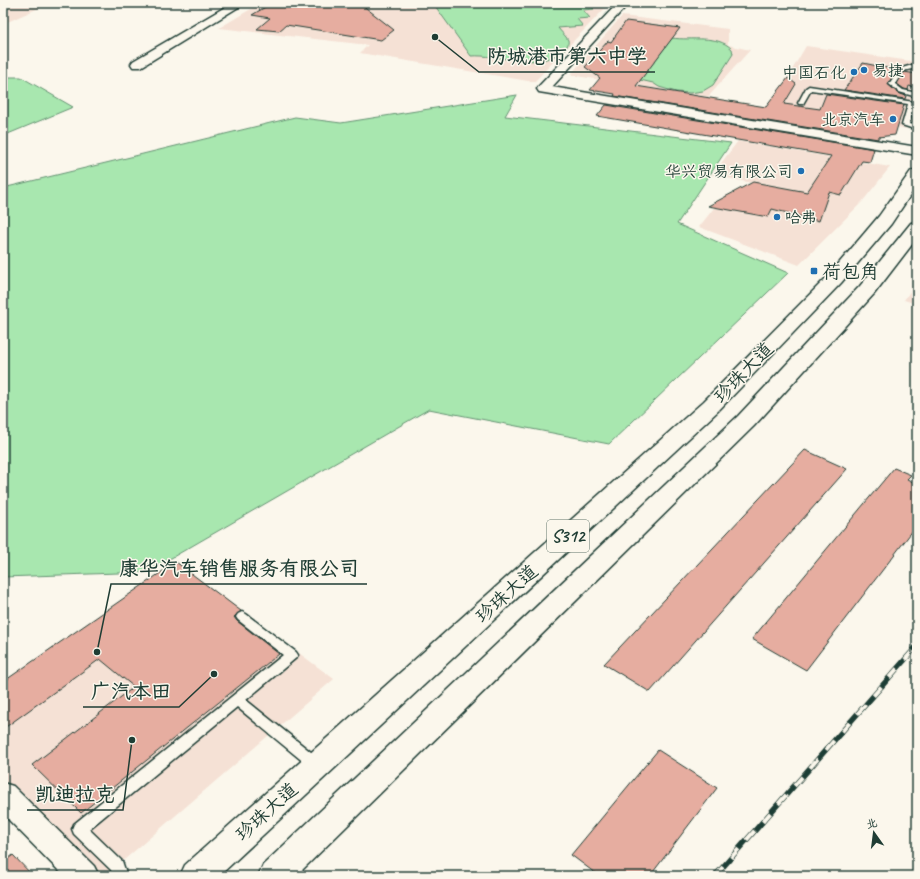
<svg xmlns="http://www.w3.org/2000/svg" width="920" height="879" font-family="Caveat,'LXGW WenKai TC',sans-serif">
	<rect width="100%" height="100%" fill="#fbf7ec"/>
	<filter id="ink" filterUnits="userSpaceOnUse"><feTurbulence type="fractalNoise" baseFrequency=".025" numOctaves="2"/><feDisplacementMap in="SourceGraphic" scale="8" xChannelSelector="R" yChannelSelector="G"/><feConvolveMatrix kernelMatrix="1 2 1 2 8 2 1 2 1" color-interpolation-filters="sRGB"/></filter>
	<g filter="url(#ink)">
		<path fill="#f5e1d5" d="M 3,3 L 50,3 L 3,24 Z
			M 261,3 L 610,3 L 534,82 L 360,53 L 368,45 L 219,28 Z
			M 622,16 L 728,29 L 728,45 L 750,50 L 708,97 L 570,75 Z
			M 806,46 L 917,62 L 917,126 L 915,130 L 767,106 L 785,82 Z
			M 738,141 L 890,167 L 862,202 L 799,265 L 699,227 L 721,199 L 752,183 L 712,175 Z
			M 917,282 L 917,304 L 904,300 Z
			M 176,562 L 334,679 L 117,866 L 107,876 L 98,876 L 3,779 L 3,682 Z"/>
		<path fill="#a8e7af" stroke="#649272" d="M 433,3 L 588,3 L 594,9 L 583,10 L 590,18 L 577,19 L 583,26 L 558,28 C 561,32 566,36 568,40 C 569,45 566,48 563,51 C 537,71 499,54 471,56 Z
			M 672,38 C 691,41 717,34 732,49 L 733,54 L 713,85 L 703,91 L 690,93 L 676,92 L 659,87 L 653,83 L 640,80 Z
			M 3,77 L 21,77 L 73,107 L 3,136 Z
			M 517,95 L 505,116 L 731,143 L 677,224 L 788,273 L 609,444 L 429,409 L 147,572 L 3,577 L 3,188 L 295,117 L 341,123 Z"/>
		<path fill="#e6ada0" stroke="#1f3d34" d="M 272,3 L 336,3 L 338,6 L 361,4 L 394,30 L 381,40 L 286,25 L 279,31 L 257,29 L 270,18 L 252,15 Z
			M 626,21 L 680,28 L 636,86 L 766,107 L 788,78 L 796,84 L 784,104 L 820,109 L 826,94 L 904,105 L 895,135 L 878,137 L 878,139 L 614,96 L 615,94 L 590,90 L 600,78 L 585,67 L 608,41 L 611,42 Z
			M 863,63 L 897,70 L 888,84 L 898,93 L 906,96 L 905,99 L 844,90 Z
			M 904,72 L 917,74 L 917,88 L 909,86 L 908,90 L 904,89 L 897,84 Z
			M 606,105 L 874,149 L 870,162 L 862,161 L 841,195 L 829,192 L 819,221 L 772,209 L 768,217 L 708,206 L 753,182 L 807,192 L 831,156 L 597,116 Z
			M 805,450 L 847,469 L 650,692 L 604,664 Z
			M 894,468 L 911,475 L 907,479 L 917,484 L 917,525 L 806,670 L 752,639 Z
			M 176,562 L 241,611 L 234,617 L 237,621 L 279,654 L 81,813 L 32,765 L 134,687 L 100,659 L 3,729 L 3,682 Z
			M 658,750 L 717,788 L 650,876 L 599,876 L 571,855 Z
			M 13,855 L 33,876 L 3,876 L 3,863 Z"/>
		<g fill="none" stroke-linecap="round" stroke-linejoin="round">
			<g stroke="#1f3d34" stroke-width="3">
				<path id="service" d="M 912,65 L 917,66 L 917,70 L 912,69 L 903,71 L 895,84 L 903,90 L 917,93 L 917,97 L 899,92 L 889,84 L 899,69 Z
					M 809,86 L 914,102 L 915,103 L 909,124 L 917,126 L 917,130 L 902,125 L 908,104 L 811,90 L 803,104 L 799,104 L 798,103 L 806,88 Z
					M 242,612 L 246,614 L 296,652 L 298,655 L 296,658 L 246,700 L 321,760 L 323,764 L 321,768 L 316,770 L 311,768 L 237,707 L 89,829 L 122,861 L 127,876 L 113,876 L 111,870 L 74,834 L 72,829 L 74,824 L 283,655 L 238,620 L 236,617 L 238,614 Z"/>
			</g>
			<g stroke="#1f3d34" stroke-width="3">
				<path id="minor" d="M 232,3 L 245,3 L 141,67 L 133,67 L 131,64 L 133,61 Z
					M 618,3 L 629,3 L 552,87 L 917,147 L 917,155 L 539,92 L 537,89 L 539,86 Z
					M 3,783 L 13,786 L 94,866 L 99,876 L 64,876 L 3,814 Z"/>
			</g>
			<g stroke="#1f3d34" stroke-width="3">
				<path id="primary" d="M 917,169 L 917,185 L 891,224 L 841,283 L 718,411 L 219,876 L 180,876 L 185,865 L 704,401 L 829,275 L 879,216 L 911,171 Z
					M 917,222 L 917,238 L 874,294 L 754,426 L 296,876 L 258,876 L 263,865 L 738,416 L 860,286 L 911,223 Z"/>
			</g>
			<use href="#service" fill="#fbf7ec" fill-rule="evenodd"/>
			<use href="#minor" fill="#fbf7ec" fill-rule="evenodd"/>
			<use href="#primary" fill="#fbf7ec" fill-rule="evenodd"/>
			<g stroke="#1f3d34" stroke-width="5.5">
				<path id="rail" d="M 715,876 L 917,646"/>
			</g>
			<use href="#rail" stroke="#fbf7ec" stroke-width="4" stroke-dasharray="12" stroke-linecap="butt"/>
		</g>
	</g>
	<g fill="#1f6fb2" stroke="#fbf7ec" stroke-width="1.5">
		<circle cx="864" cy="70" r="4"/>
		<circle cx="854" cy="72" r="4"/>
		<circle cx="893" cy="119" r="4"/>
		<circle cx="801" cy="171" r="4"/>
		<circle cx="777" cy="217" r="4"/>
		<rect x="810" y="267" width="8" height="8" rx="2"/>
	</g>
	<g text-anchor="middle" stroke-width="3" stroke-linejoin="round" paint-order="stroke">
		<g font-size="16" fill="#1f3d34" stroke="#fbf7ec" text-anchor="end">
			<text x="872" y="76" text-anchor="start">易捷</text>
			<text x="846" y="78">中国石化</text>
			<text x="885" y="125">北京汽车</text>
			<text x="793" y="177">华兴贸易有限公司</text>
			<text x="785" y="223" text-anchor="start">哈弗</text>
		</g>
		<rect fill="#fbf7ec" stroke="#61756b" stroke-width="1" x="547" y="520" width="42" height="32" rx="3"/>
		<g font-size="18" font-weight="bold" fill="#1f3d34">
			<text x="568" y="542">S312</text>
		</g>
		<g font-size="19" fill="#1f3d34" stroke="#fbf7ec" text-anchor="start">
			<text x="822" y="278">荷包角</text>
		</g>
		<g font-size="19" fill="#1f3d34" stroke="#fbf7ec">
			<text transform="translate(743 372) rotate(-46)" y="7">珍珠大道</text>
			<text transform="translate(506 593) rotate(-42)" y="7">珍珠大道</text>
			<text transform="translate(266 811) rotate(-42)" y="7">珍珠大道</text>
		</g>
	</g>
	<path fill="none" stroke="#1f3d34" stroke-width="1.5" d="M435 37L479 72H655M97 652L111 584H367M214 674L179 707H83M132 740L123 810H27"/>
	<g fill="#1f3d34" stroke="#fbf7ec" stroke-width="1.5">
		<circle cx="435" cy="37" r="4"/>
		<circle cx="97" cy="652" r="4"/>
		<circle cx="214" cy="674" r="4"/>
		<circle cx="132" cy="740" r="4"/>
	</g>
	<g font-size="20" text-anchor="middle" font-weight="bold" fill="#1f3d34" stroke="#fbf7ec" stroke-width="3" stroke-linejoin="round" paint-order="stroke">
		<text x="567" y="63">防城港市第六中学</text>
		<text x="239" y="575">康华汽车销售服务有限公司</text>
		<text x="131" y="698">广汽本田</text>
		<text x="75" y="801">凯迪拉克</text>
	</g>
	<rect width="920" height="879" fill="none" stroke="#fbf7ec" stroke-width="16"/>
	<rect x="8" y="8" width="904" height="863" fill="none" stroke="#1f3d34" stroke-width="1.5" filter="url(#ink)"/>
	<g transform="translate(874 833) rotate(346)" stroke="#fbf7ec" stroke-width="3" paint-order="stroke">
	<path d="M0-3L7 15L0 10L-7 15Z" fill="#1f3d34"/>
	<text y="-6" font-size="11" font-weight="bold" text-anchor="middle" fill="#1f3d34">北</text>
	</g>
</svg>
